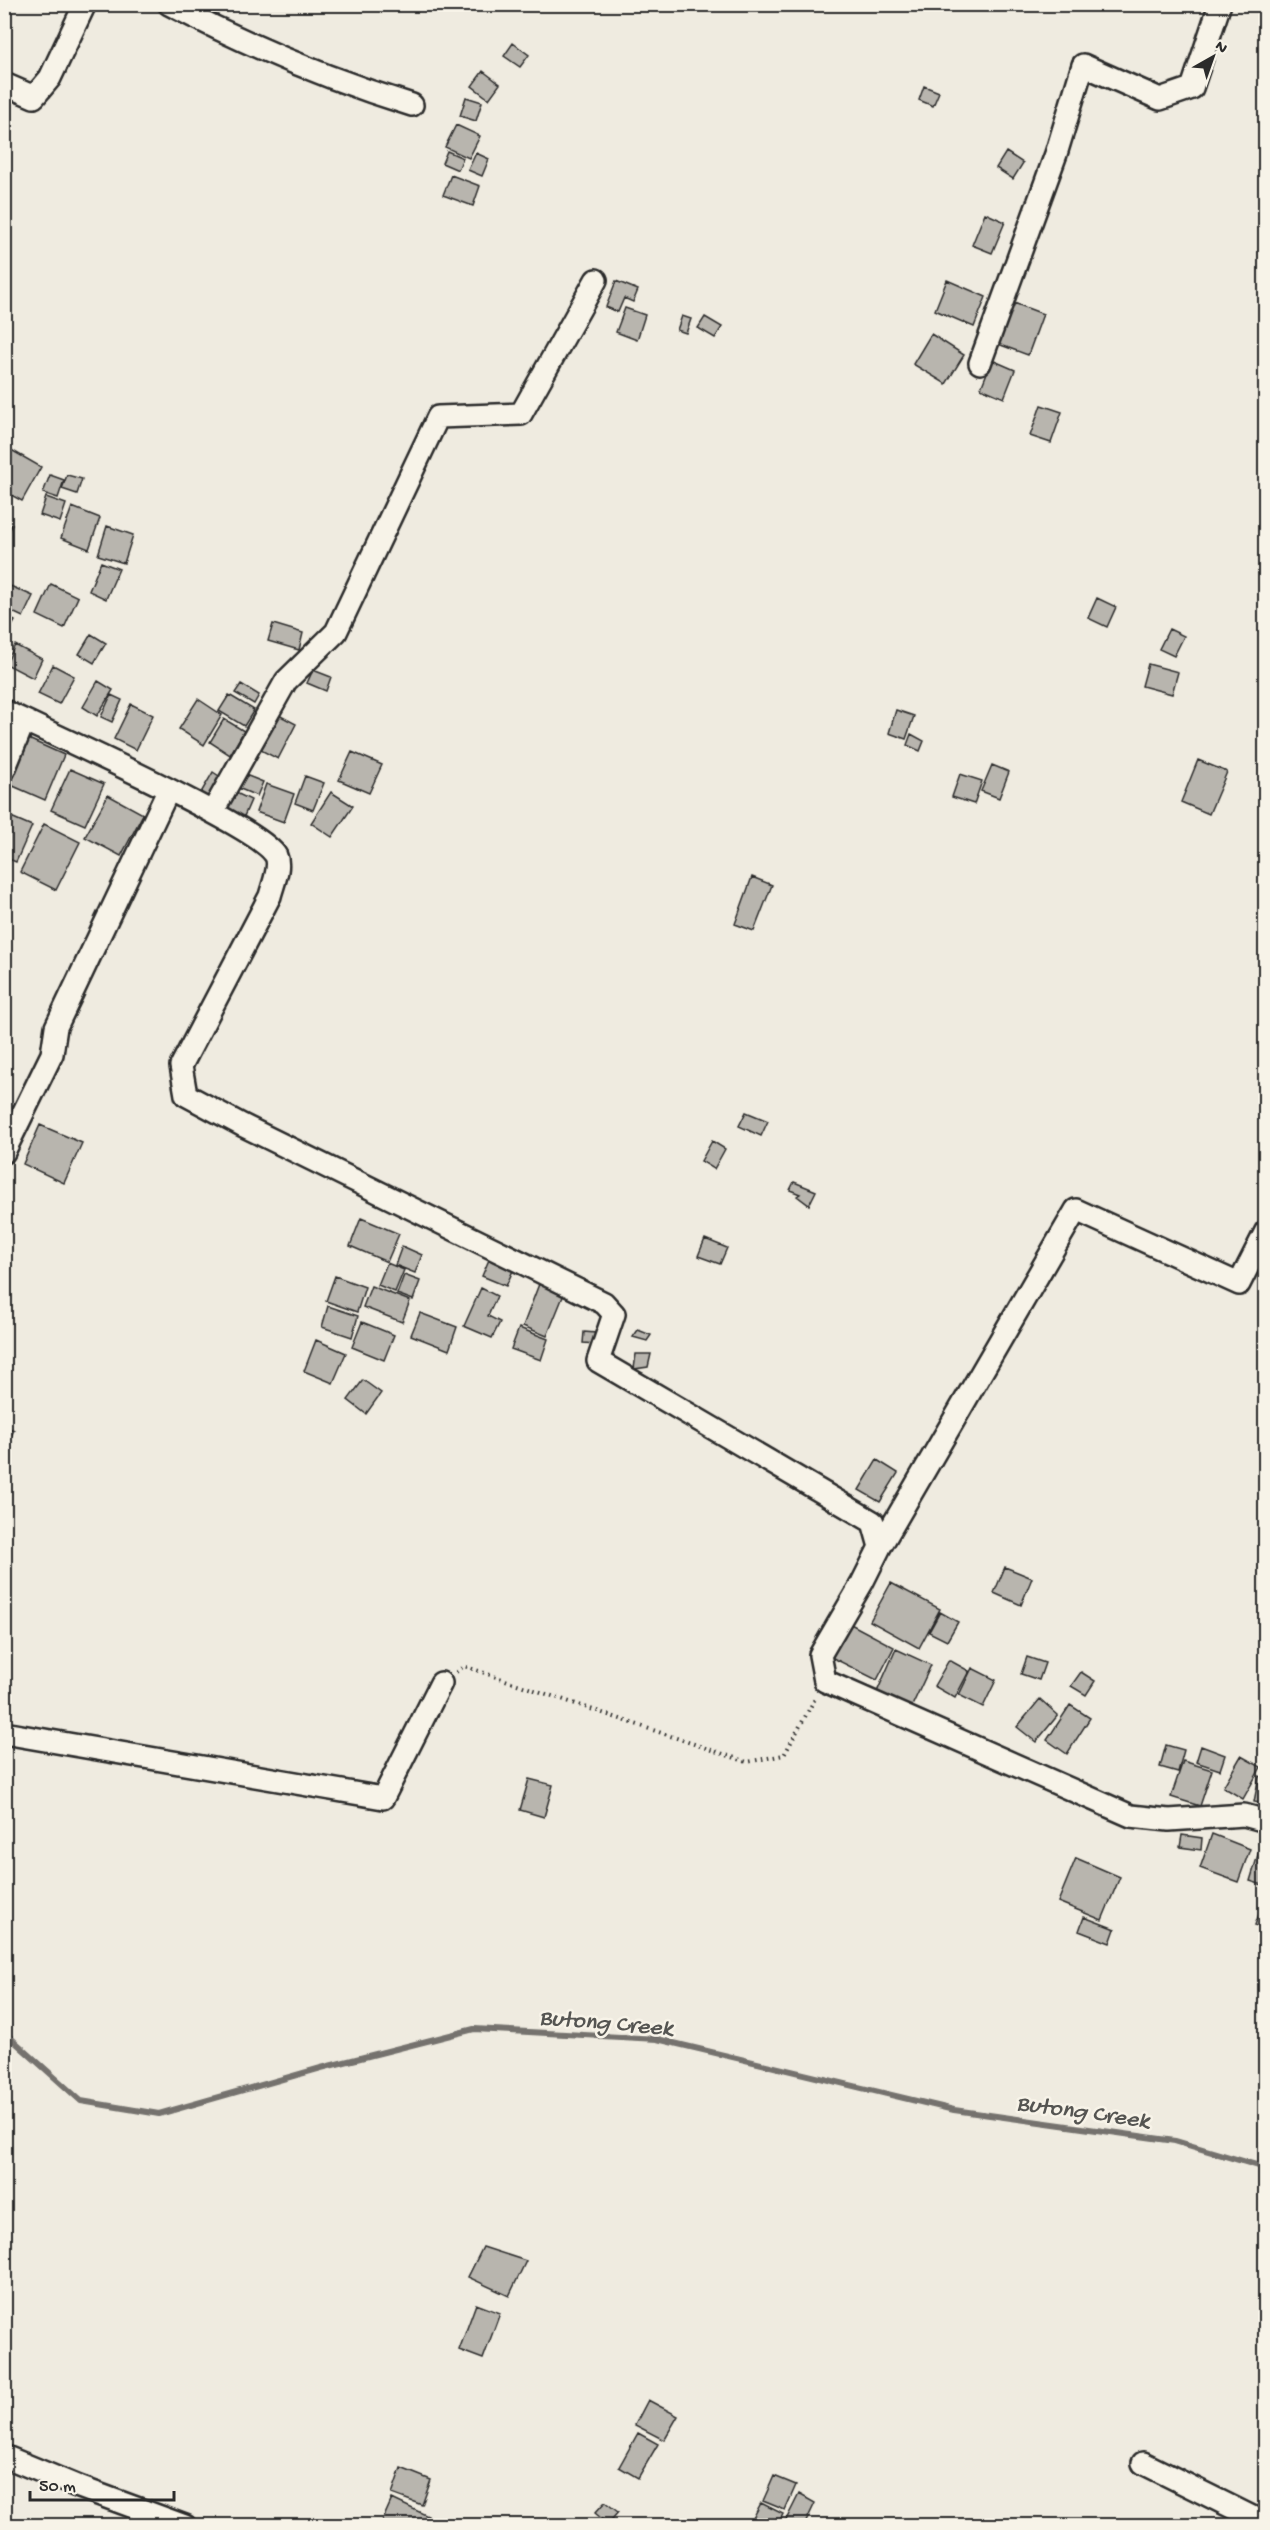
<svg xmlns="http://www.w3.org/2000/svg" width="1270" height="2530" font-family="'Gochi Hand',sans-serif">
	<rect width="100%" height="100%" fill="#efebe0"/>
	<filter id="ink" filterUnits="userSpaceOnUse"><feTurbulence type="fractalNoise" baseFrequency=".0167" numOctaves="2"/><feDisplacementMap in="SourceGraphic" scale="12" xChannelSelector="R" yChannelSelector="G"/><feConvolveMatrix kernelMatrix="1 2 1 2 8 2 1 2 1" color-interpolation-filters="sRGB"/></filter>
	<g filter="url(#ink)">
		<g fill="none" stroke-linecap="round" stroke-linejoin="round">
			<path stroke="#74726e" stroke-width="6" d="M 4,2032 L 81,2101 L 159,2114 L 321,2068 L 474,2029 L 657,2039 L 954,2110 L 1175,2141 L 1266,2168"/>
		</g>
		<path fill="#b8b5ae" stroke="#2b2b2b" stroke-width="1.5" d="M 513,43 L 529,55 L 520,67 L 504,56 Z
			M 483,71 L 500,84 L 489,99 L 472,86 Z
			M 924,86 L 939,92 L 933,106 L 919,100 Z
			M 466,97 L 482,102 L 476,121 L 460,116 Z
			M 456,125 L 480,136 L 469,158 L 445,147 Z
			M 447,151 L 463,158 L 458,170 L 442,163 Z
			M 1006,152 L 1023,163 L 1013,179 L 996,168 Z
			M 476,153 L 489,159 L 482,176 L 468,170 Z
			M 451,175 L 480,186 L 473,206 L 443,195 Z
			M 985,213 L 1005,222 L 992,253 L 972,245 Z
			M 947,280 L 986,297 L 974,327 L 935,310 Z
			M 616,281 L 638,290 L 633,302 L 624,298 L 618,312 L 606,307 Z
			M 1014,303 L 1043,314 L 1028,355 L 998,344 Z
			M 625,308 L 645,315 L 637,340 L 616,332 Z
			M 682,316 L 691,319 L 686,333 L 677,330 Z
			M 705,317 L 722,327 L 715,338 L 698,328 Z
			M 931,334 L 964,355 L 946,384 L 913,364 Z
			M 992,360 L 1015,370 L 1004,398 L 981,388 Z
			M 1041,405 L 1062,412 L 1051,443 L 1030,436 Z
			M 6,447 L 41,467 L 22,501 L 4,491 Z
			M 50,475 L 64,480 L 58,498 L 43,493 Z
			M 67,475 L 82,479 L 77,494 L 62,489 Z
			M 46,497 L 66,504 L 60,522 L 40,515 Z
			M 72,507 L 100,518 L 89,549 L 61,538 Z
			M 4,522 L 12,525 L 4,543 Z
			M 107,526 L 133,535 L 124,563 L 98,555 Z
			M 101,562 L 119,569 L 106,599 L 89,591 Z
			M 51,584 L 78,597 L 64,628 L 37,615 Z
			M 8,585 L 33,596 L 23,617 L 4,608 L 4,593 Z
			M 1097,598 L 1116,607 L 1107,627 L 1088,618 Z
			M 4,615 L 15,621 L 4,640 Z
			M 273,624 L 303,633 L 299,650 L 268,641 Z
			M 1169,629 L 1184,636 L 1174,656 L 1159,649 Z
			M 91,634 L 106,643 L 94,663 L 79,654 Z
			M 15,645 L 42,659 L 33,678 L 6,664 Z
			M 1148,664 L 1178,672 L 1172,694 L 1142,686 Z
			M 53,665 L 74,676 L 59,704 L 38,694 Z
			M 313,670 L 331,677 L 326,691 L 307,683 Z
			M 98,681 L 113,690 L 97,716 L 83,707 Z
			M 241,684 L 259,695 L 254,704 L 235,693 Z
			M 111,695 L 122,700 L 112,722 L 101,717 Z
			M 229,695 L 254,710 L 244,726 L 219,711 Z
			M 198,699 L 222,715 L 204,745 L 179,729 Z
			M 131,704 L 153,715 L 136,750 L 114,739 Z
			M 896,710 L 914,716 L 906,739 L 889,733 Z
			M 273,712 L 296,724 L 278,759 L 255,747 Z
			M 224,719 L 244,731 L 230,755 L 210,742 Z
			M 911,734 L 924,741 L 920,751 L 907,745 Z
			M 24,737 L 64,755 L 45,800 L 4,782 Z
			M 352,752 L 382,765 L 369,793 L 339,780 Z
			M 1198,760 L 1227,772 L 1209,814 L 1181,802 Z
			M 992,765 L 1009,772 L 999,798 L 981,791 Z
			M 70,769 L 104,784 L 85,825 L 51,810 Z
			M 213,772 L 225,780 L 211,803 L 199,796 Z
			M 243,774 L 263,782 L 257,796 L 238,788 Z
			M 960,774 L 982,781 L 974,804 L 952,797 Z
			M 305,776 L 324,783 L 313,810 L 295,803 Z
			M 266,784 L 294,794 L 284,822 L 256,812 Z
			M 232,791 L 251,800 L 242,821 L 223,812 Z
			M 331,792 L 353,806 L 332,837 L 311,823 Z
			M 108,795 L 143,814 L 121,856 L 85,837 Z
			M 4,814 L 32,826 L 16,862 L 4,857 Z
			M 44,824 L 80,842 L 56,890 L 20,872 Z
			M 752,877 L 772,885 L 754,931 L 735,924 Z
			M 746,1112 L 768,1121 L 761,1136 L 739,1126 Z
			M 40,1125 L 82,1143 L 64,1183 L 23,1164 Z
			M 712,1141 L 725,1149 L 714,1169 L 701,1161 Z
			M 794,1182 L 816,1191 L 809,1205 L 797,1196 L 800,1194 L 790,1190 Z
			M 361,1218 L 399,1234 L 387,1262 L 350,1246 Z
			M 705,1239 L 727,1248 L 720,1264 L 698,1256 Z
			M 402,1246 L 422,1255 L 415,1273 L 395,1265 Z
			M 491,1255 L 515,1266 L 506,1286 L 482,1276 Z
			M 387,1263 L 404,1270 L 395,1292 L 378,1285 Z
			M 404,1275 L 420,1281 L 413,1300 L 397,1294 Z
			M 335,1276 L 365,1287 L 357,1312 L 326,1301 Z
			M 539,1284 L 564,1294 L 547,1336 L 523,1326 Z
			M 371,1286 L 410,1301 L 402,1322 L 363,1307 Z
			M 481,1288 L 497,1296 L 488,1316 L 500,1322 L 492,1338 L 464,1326 Z
			M 328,1306 L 358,1316 L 352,1337 L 322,1327 Z
			M 420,1313 L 457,1327 L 449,1350 L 411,1335 Z
			M 362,1322 L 394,1335 L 384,1360 L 352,1347 Z
			M 519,1328 L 548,1339 L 541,1360 L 511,1349 Z
			M 638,1330 L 651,1335 L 647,1341 L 633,1337 Z
			M 584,1332 L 596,1333 L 596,1344 L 583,1343 Z
			M 316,1340 L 346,1353 L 333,1383 L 304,1371 Z
			M 636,1354 L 651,1354 L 648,1367 L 634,1369 Z
			M 363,1380 L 381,1393 L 366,1414 L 348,1400 Z
			M 4,1426 L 14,1430 L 7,1445 L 4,1444 Z
			M 877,1460 L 898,1473 L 880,1502 L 859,1490 Z
			M 1005,1567 L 1032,1578 L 1021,1605 L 994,1593 Z
			M 891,1583 L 940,1609 L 919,1648 L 870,1621 Z
			M 940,1612 L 958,1622 L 947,1641 L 929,1632 Z
			M 845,1621 L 894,1647 L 877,1680 L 827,1655 Z
			M 896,1649 L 931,1665 L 911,1708 L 877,1692 Z
			M 1027,1657 L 1045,1663 L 1039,1680 L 1021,1674 Z
			M 949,1660 L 969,1671 L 955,1698 L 934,1686 Z
			M 972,1668 L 996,1680 L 983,1707 L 959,1695 Z
			M 1081,1672 L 1095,1681 L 1086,1695 L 1071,1686 Z
			M 1040,1699 L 1058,1715 L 1036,1742 L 1017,1727 Z
			M 1070,1705 L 1090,1718 L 1067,1754 L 1047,1740 Z
			M 1166,1745 L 1184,1750 L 1178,1772 L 1160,1767 Z
			M 1201,1746 L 1225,1755 L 1220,1770 L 1196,1762 Z
			M 1241,1756 L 1261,1767 L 1243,1799 L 1223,1787 Z
			M 1183,1761 L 1212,1770 L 1200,1806 L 1171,1797 Z
			M 1259,1776 L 1266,1778 L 1266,1804 L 1254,1802 Z
			M 529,1779 L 553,1785 L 544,1817 L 520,1810 Z
			M 1212,1834 L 1250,1849 L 1238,1882 L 1200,1868 Z
			M 1182,1835 L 1202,1838 L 1201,1850 L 1180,1847 Z
			M 1260,1848 L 1266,1849 L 1266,1886 L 1250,1881 Z
			M 1076,1858 L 1120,1877 L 1102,1920 L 1058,1902 Z
			M 1261,1909 L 1266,1911 L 1266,1929 L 1255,1925 Z
			M 1084,1917 L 1115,1929 L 1110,1943 L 1079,1931 Z
			M 483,2247 L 526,2261 L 509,2296 L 468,2277 Z
			M 476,2304 L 500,2313 L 483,2359 L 459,2350 Z
			M 648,2400 L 678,2416 L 664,2440 L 635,2425 Z
			M 638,2433 L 658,2444 L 638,2478 L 619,2467 Z
			M 401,2468 L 431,2480 L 422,2505 L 392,2494 Z
			M 774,2476 L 796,2485 L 785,2510 L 763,2501 Z
			M 799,2494 L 815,2503 L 804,2526 L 783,2526 Z
			M 392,2499 L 430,2517 L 426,2526 L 380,2526 Z
			M 605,2502 L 618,2512 L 608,2524 L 595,2513 Z
			M 761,2503 L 783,2514 L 777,2526 L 749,2526 Z"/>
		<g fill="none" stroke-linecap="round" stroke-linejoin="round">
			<g stroke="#2b2b2b" stroke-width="26">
				<path id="minor" d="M 169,4 C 247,45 328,79 412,105
					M 4,84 L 34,97 L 50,78 L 85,4
					M 980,363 L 1056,154 L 1083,65 L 1160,99 L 1192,88 L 1220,4
					M 4,711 C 47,732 260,826 276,856 C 281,867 273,884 270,896 L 181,1066 L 186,1095 L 242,1125 L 604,1303 L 614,1314 L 598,1361 L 873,1522 L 880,1547 L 862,1583 L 820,1655 L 825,1681 L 1131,1816 L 1169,1820 L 1244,1815 L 1266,1821
					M 4,770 L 24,721
					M 213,811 L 286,681 L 336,632 L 438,417 L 521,414 L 596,280
					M 4,1152 L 52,1054 L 56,1027 L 168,791
					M 880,1547 L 1076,1210 L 1239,1284 L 1266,1231
					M 4,1733 L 383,1798 L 441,1683
					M 4,2456 L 79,2487 L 185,2526
					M 1143,2463 L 1266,2524"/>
			</g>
			<path stroke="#2b2b2b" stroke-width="4" stroke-dasharray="1.5 4.5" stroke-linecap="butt" d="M 456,1672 L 464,1666 L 747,1762 L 784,1755 L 816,1697"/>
			<use href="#minor" stroke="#f7f3e8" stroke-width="21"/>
		</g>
	</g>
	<g text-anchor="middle" stroke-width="5" stroke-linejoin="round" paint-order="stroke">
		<g font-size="24" font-style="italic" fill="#555552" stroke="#f7f3e8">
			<text transform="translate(606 2021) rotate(5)" y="8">Butong Creek</text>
			<text transform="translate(1083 2110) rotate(8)" y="8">Butong Creek</text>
		</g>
	</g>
	<rect width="1270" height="2530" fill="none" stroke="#f7f3e8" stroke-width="24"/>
	<rect x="12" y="12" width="1246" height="2506" fill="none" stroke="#2b2b2b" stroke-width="2" filter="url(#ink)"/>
	<g transform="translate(1213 57) rotate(40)" stroke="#f7f3e8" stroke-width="4.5" paint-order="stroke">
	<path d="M0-4.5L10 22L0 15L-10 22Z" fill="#2b2b2b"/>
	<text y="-9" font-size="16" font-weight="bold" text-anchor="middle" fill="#2b2b2b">N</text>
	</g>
	<path d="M30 2491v9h144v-9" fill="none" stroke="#2b2b2b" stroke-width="3"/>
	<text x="39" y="2491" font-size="18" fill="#2b2b2b" stroke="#f7f3e8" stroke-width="4.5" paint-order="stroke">50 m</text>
</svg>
